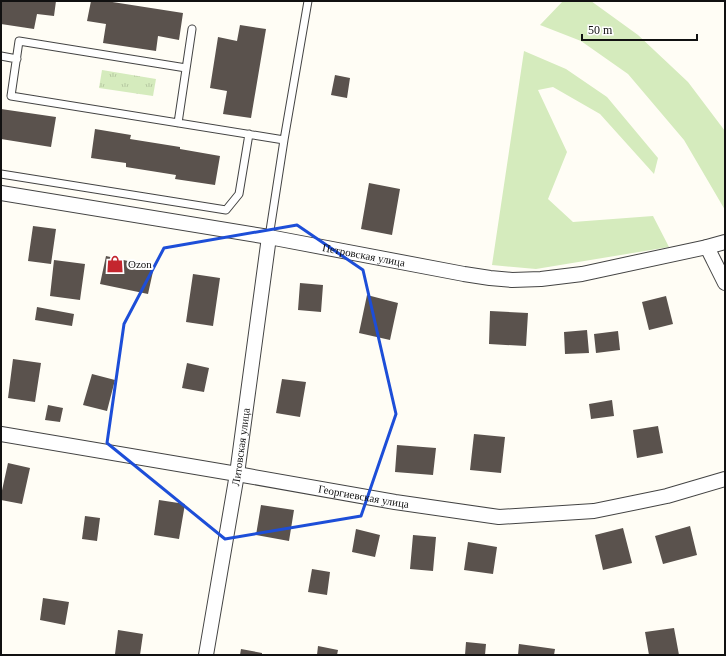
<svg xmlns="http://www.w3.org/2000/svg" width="726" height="656" font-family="Georgia,serif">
	<defs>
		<pattern id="park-tufts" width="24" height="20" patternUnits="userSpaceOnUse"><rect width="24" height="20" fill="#d5ebbd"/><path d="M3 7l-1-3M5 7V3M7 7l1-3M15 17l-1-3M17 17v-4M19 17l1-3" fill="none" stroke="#b6c8a1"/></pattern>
	</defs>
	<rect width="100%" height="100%" fill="#fffdf5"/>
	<path fill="#d5ebbd" d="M 563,1 L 591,1 L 638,35 L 688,82 L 725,131 L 725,210 L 684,140 L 628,74 L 581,41 L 540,25 Z
		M 524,51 L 566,69 L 607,97 L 658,158 L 654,174 L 600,114 L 553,87 L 538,90 L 567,152 L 548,199 L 573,222 L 653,216 L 669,247 L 536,269 L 492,265 Z"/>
	<path fill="url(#park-tufts)" d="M 102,70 L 156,79 L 153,96 L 99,88 Z"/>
	<path fill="#5a524d" d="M 1,1 L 56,1 L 54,16 L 37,14 L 34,29 L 1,24 Z
		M 91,1 L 106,1 L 183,13 L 179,40 L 158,36 L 156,51 L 103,43 L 106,24 L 87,21 Z
		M 240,25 L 266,29 L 251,118 L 223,114 L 227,91 L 210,88 L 218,37 L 237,41 Z
		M 335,75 L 350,78 L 347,98 L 331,95 Z
		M 1,109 L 56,117 L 51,147 L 1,139 Z
		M 95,129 L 131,135 L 130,139 L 180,147 L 180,149 L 220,156 L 215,185 L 175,179 L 176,175 L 126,167 L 126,163 L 91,158 Z
		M 369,183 L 400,189 L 392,235 L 361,229 Z
		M 33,226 L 56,229 L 51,264 L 28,261 Z
		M 106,256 L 154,267 L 148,294 L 100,284 Z
		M 54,260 L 85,264 L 80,300 L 50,296 Z
		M 193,274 L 220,278 L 213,326 L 186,322 Z
		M 300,283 L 323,285 L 321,312 L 298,310 Z
		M 367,295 L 398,303 L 390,340 L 359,333 Z
		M 666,296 L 673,324 L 649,330 L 642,302 Z
		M 37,307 L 74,314 L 72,326 L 35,320 Z
		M 490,311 L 528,313 L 526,346 L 489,344 Z
		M 587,330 L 589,353 L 565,354 L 564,332 Z
		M 618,331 L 620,350 L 596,353 L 594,334 Z
		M 13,359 L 41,363 L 35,402 L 8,398 Z
		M 187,363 L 209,368 L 204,392 L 182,388 Z
		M 92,374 L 115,380 L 107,411 L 83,405 Z
		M 282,379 L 306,382 L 300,417 L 276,413 Z
		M 612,400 L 614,416 L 591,419 L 589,404 Z
		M 48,405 L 63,408 L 60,422 L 45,420 Z
		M 658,426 L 663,453 L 637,458 L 633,430 Z
		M 474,434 L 505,437 L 501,473 L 470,470 Z
		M 397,445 L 436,448 L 433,475 L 395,472 Z
		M 8,463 L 30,468 L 22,504 L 1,500 L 1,495 Z
		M 159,500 L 185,504 L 179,539 L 154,535 Z
		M 261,505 L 294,510 L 289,541 L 256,535 Z
		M 85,516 L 100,518 L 97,541 L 82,539 Z
		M 690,526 L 697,555 L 663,564 L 655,536 Z
		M 623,528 L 632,563 L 603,570 L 595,535 Z
		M 356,529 L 380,535 L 375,557 L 352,552 Z
		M 413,535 L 436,537 L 433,571 L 410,569 Z
		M 468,542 L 497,547 L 493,574 L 464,570 Z
		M 312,569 L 330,572 L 327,595 L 308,592 Z
		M 43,598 L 69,602 L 65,625 L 40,620 Z
		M 674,628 L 679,655 L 649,655 L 645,632 Z
		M 118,630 L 143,634 L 140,655 L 124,655 L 115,654 Z
		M 466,642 L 486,644 L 485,655 L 465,655 Z
		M 519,644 L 555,649 L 554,655 L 518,655 Z
		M 318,646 L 338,650 L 337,655 L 317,655 Z
		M 241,649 L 262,653 L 262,655 L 240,655 Z"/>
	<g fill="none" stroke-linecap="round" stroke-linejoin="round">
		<g stroke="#444" stroke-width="9">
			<path id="lane" d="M 1,56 L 17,59
				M 186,68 L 19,41 L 11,96 L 284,140
				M 178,123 L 192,29
				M 1,174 L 226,210 L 239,194 L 249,134
				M 269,237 L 284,140 L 308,1"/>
		</g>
		<g stroke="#444" stroke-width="16">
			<g id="street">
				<path id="s1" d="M 1,193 L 269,237 L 464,274 L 490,278 L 512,280 L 541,279 L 582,274 L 707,247 L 725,242"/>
				<path d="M 707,247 L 725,283"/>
				<path id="s2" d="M 1,434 L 237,474 L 395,502 L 499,517 L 594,511 L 667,496 L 725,479"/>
				<path id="s3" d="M 206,655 L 237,474 L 269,237"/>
			</g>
		</g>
		<use href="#lane" stroke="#fff" stroke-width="7"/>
		<use href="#street" stroke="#fff" stroke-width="14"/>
	</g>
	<path fill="none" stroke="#1d4ed8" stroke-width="3" stroke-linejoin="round" d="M 297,225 L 363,270 L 396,414 L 361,516 L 225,539 L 107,443 L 124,324 L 164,248 Z"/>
	<defs>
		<g id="shop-bare" transform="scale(1.38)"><path d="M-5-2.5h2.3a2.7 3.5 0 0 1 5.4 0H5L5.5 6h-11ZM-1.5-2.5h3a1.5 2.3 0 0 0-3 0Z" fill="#c4262e" stroke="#fff" stroke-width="2.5" paint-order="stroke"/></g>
	</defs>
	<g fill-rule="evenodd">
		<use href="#shop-bare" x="115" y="264"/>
	</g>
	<g text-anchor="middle" stroke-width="4" stroke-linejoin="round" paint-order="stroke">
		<g font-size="11" fill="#111" stroke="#fff">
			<text dy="4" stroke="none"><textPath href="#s1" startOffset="368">Петровская улица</textPath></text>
			<text dy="4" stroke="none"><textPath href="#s3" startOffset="211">Литовская улица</textPath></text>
			<text dy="4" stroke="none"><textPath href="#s2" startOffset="368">Георгиевская улица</textPath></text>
		</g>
		<g font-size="11" fill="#111" stroke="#fff" text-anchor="start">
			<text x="128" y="268">Ozon</text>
		</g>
	</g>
	<rect width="726" height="656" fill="none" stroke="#111111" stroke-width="4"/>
	<path d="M582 34v6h115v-6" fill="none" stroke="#111111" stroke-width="2"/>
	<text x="588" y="34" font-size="12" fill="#111111" stroke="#ffffff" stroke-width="3" paint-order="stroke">50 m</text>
</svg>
